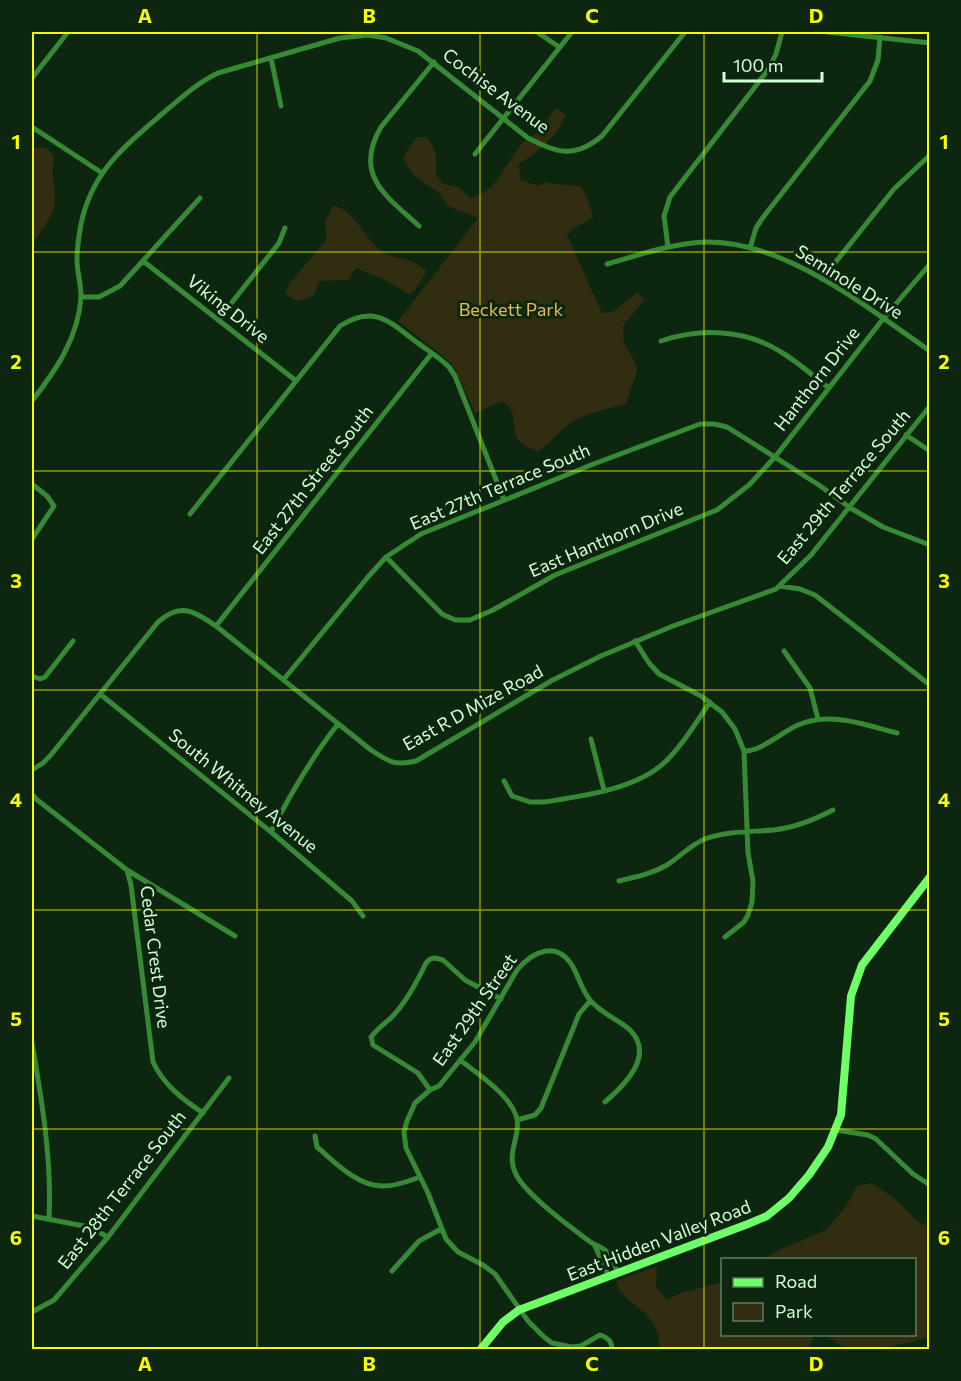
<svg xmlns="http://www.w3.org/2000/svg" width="961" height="1381" font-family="Commissioner,sans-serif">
	<rect width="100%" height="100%" fill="#0d2610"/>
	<path fill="#312d10" d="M 557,108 L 566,115 C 555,138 539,152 518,164 L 521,181 L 539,186 L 545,182 L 554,184 L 581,186 L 588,200 L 593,217 C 585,222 571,229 567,235 L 602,313 L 612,312 L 637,293 L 645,299 L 623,326 L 624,343 L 635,362 L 637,370 L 626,404 C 606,409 579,414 563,429 C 553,437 551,443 538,451 C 498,440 527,417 502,401 L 475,413 L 455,369 L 449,361 L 398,321 L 478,218 L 448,206 L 438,192 L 415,176 L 403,159 L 408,149 L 417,137 L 427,137 C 437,150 437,160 436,176 L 444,184 L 458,187 L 471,198 C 500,189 503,166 521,145 C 527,138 537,134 543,127 C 549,119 548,115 557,108 Z
		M 32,148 L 46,148 L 55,157 C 49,174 56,183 55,200 C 54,214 42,231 33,242 L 32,242 Z
		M 333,205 C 357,213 362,235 380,250 C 388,257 401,258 411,261 C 417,263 422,268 427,271 L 414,291 L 409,294 L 385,280 L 356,268 L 348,280 L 320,281 L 313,296 L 298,301 L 285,294 L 290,283 L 327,239 L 325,223 Z
		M 872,1183 L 895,1199 L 917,1221 L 929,1227 L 929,1338 L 888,1347 L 848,1350 L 825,1335 L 914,1334 L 914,1260 L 764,1259 L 777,1251 L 826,1230 L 847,1205 L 857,1186 Z
		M 657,1266 L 656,1288 L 667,1300 L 678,1294 L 722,1282 L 722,1334 L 814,1335 L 808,1349 L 658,1349 C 660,1344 659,1341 658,1336 C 651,1306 621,1304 616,1281 Z"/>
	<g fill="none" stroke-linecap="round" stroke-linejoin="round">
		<path stroke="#378935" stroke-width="5" d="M 537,32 L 559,47
			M 827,32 L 930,43
			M 271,58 L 281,106
			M 32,78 L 68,32
			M 32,127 L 102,173
			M 475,154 L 572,32
			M 419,226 C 386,196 353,175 381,127 L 434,62
			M 668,247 L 664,216 L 670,197 L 768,70 L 776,54 L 782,32
			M 750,248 L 756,228 L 764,216 L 870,81 L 878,60 L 880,37
			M 143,261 L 295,380
			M 607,264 C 639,255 673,243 706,242 C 786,241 866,307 930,351
			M 822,279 L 894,189 L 930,155
			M 81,297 L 99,297 L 120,286 L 200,198
			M 218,320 L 279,243 L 285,228
			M 661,341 C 700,328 745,329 781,352 C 798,362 813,376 829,388
			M 32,401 C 56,370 79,337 81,296 C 81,283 77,272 77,260 C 77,248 79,235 81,224 C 92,171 125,146 163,113 C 181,98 197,83 218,73 L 340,38 L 368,35 L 386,38 L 418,51 L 528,138 C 558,153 574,159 602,136 L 685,32
			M 906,435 L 930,451
			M 32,484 L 47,496 L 54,506 L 32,539
			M 190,514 L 340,326 C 373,305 388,320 415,341 C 427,350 439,357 449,367 L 455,376 L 504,500
			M 386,557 L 442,614 L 455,620 L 470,620 L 493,610 L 555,575 L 717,510 L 749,485 L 775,457 L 883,319 L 930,264
			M 780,586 L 800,589 L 815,595 L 930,685
			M 216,626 L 432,353
			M 635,641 L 649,663 L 659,674 L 701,696 L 722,712 L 735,729 L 744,751 L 748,853 L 753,881 L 752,902 L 748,915 L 744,922 L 725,937
			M 784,651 L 810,688 L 818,719
			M 32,676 L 40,679 L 45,677 L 73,641
			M 284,679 L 368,577 L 386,557 L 421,534 L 591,465 L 700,424 L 714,424 L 727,427 L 819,485 L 849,507 L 883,527 L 930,545
			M 100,694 L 271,832 L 352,901 L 363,916
			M 591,739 L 604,790
			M 744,751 C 760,752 782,732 798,725 C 831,711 864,725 897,733
			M 32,770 L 43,763 L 50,756 L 158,622 C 181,602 193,611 216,626 L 371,750 C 389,762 395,766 416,761 L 551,681 L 601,656 L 673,626 L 776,589 L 811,555 L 930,406
			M 504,781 L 512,796 L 530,802 L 544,802 C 583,796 641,789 669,758 C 685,742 697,721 710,702
			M 32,794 L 36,799 L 127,870 L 235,936
			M 271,832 C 291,793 311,758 338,724
			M 127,870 L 131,885 L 153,1062 C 164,1085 182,1099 203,1113
			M 619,881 C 635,877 652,874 667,865 C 680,857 690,845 705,839 C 726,831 750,832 773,830 C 794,828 814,820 833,810
			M 32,1043 C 42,1101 52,1161 49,1219
			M 460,1060 C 478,1074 512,1096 517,1119 C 521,1139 502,1156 520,1181 C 535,1201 568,1225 589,1241 C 595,1246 603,1246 608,1253 C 613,1258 615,1267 618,1273
			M 430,1090 L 418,1073 L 373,1045 L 371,1037 C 377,1029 384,1024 392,1017 C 407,1001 417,982 426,963 L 430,959 L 435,958 L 443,960 L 465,980 L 501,999
			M 605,1102 C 625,1085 655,1055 630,1030 C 618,1019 600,1013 590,1000 C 582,990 579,978 573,967 C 557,940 533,951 517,970 L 475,1042 L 439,1086 L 430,1090 L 415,1103 L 407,1121 L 404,1132 L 406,1148 L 428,1193 L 446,1239 L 458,1252 L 483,1265 L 495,1274 L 528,1321 L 544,1337 L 552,1343 L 572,1347 L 581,1346 L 600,1335 C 608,1338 612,1341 612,1350
			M 517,1120 L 535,1115 L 541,1108 L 579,1014 L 590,1001
			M 836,1130 L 868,1135 L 876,1139 L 913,1174 L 930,1185
			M 315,1136 L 317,1147 C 335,1162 357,1186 382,1186 C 394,1187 409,1181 420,1177
			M 32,1216 L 89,1227 L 108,1237
			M 595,1246 L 609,1277
			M 392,1271 L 419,1241 L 441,1229
			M 32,1312 L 54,1300 L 108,1237 L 229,1078"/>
		<path stroke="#6fff69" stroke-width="8" d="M 480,1350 L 503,1322 L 519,1310 L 748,1224 L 767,1216 L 789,1198 L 809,1175 L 828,1147 L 841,1115 L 851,996 L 862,965 L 930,877"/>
	</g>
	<path fill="none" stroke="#f5fd00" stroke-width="1.5" stroke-opacity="0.55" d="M 257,32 L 257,1350M 480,32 L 480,1350M 704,32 L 704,1350M 32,252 L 930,252M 32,471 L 930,471M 32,690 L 930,690M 32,910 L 930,910M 32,1129 L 930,1129"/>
	<g text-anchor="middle" stroke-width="6" stroke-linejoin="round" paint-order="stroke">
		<g font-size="18" fill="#d2ffd5" stroke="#0d2610">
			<text transform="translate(496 91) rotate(37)" y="6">Cochise Avenue</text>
			<text transform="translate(849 282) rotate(32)" y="6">Seminole Drive</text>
			<text transform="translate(228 309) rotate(38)" y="6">Viking Drive</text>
			<text transform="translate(817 379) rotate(-52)" y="6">Hanthorn Drive</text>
			<text transform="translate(313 480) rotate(-52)" y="6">East 27th Street South</text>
			<text transform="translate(500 487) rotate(-23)" y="6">East 27th Terrace South</text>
			<text transform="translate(844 487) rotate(-50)" y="6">East 29th Terrace South</text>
			<text transform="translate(606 540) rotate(-23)" y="6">East Hanthorn Drive</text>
			<text transform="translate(473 708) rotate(-29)" y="6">East R D Mize Road</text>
			<text transform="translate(243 791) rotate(39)" y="6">South Whitney Avenue</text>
			<text transform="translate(155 957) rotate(83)" y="6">Cedar Crest Drive</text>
			<text transform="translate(475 1010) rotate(-55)" y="6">East 29th Street</text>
			<text transform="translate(122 1190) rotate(-52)" y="6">East 28th Terrace South</text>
			<text transform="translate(659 1241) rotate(-21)" y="6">East Hidden Valley Road</text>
		</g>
		<g font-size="18" fill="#e8ba56" stroke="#0d2610">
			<text x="511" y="316">Beckett Park</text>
		</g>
	</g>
	<rect width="961" height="1381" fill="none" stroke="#0d2610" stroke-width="66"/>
	<rect x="721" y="1258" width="195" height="78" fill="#0d2610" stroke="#5c7d5f" stroke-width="1.5"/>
	<rect x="733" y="1278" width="30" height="9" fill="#6fff69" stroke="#5c7d5f" stroke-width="1.5"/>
	<text x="775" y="1288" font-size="18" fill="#d2ffd5">Road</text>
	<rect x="733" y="1303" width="30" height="18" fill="#312d10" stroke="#5c7d5f" stroke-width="1.5"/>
	<text x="775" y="1318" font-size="18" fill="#d2ffd5">Park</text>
	<path d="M724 72v9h98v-9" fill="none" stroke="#d2ffd5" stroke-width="3"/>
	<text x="733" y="72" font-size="18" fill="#d2ffd5" stroke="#0d2610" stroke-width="4.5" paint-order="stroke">100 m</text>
	<rect x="33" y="33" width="895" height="1315" fill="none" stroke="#f5fd00" stroke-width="2"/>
	<g font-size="20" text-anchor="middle" font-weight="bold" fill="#f5fd00">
		<text x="145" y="23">A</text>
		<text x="369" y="23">B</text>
		<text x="592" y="23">C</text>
		<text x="816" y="23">D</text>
		<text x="16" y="149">1</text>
		<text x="944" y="149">1</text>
		<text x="16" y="369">2</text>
		<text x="944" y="369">2</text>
		<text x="16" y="588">3</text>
		<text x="944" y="588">3</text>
		<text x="16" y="807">4</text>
		<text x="944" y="807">4</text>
		<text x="16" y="1026">5</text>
		<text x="944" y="1026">5</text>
		<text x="16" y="1245">6</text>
		<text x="944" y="1245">6</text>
		<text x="145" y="1371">A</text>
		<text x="369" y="1371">B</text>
		<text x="592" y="1371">C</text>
		<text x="816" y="1371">D</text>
	</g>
</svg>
